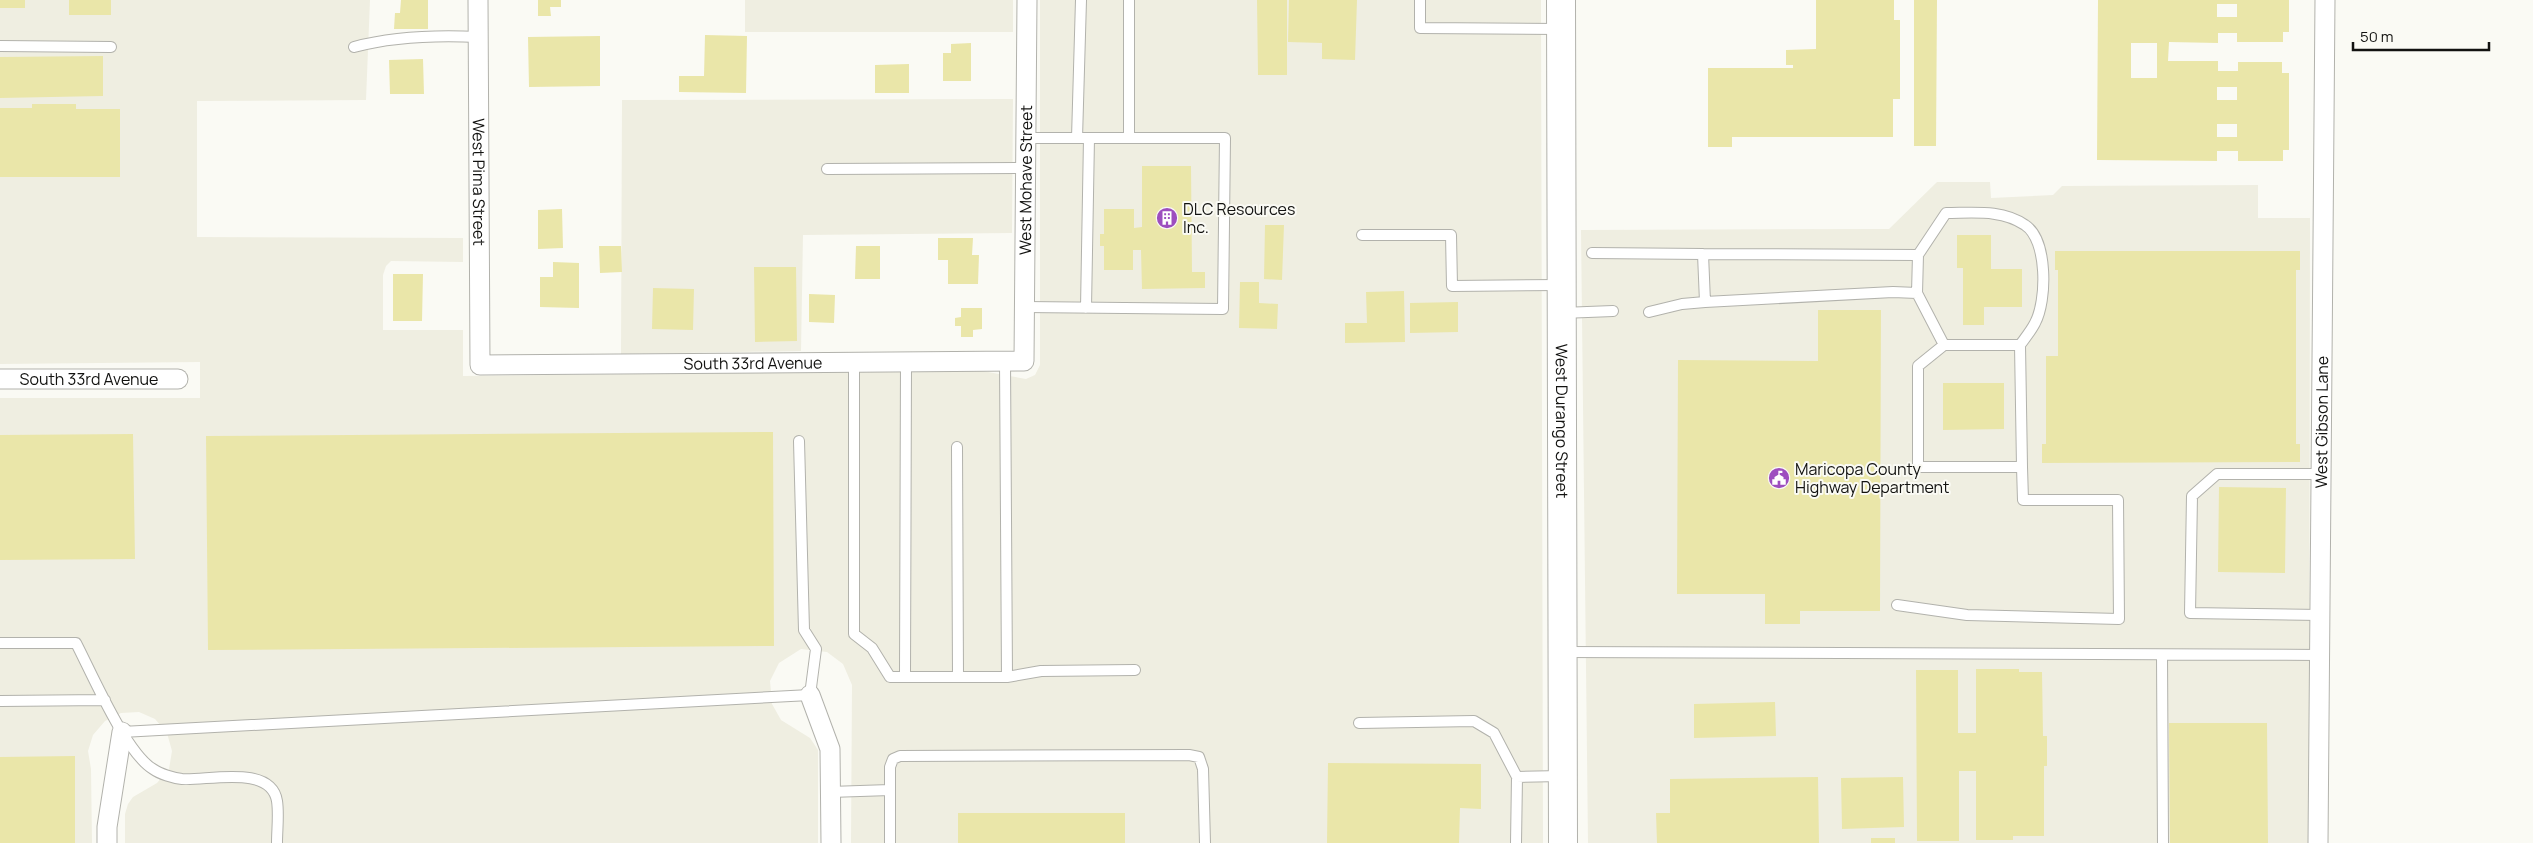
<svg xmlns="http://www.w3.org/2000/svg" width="2533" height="843" font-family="Manrope,sans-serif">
	<rect width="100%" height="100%" fill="#fafaf4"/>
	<path fill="#efeee1" d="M 0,0 L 370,0 L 366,100 L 197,101 L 197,237 L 463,238 L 463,262 L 391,261 L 386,266 L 383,275 L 383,330 L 463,330 L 463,376 L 977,370 L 1026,379 L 1035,375 L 1040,365 L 1040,0 L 1541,0 L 1543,843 L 851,843 L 852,685 L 843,664 L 827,652 L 801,649 L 779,663 L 770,681 L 772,704 L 781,720 L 810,738 L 818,750 L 818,843 L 125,843 L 125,814 L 128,804 L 133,797 L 157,783 L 169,769 L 172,751 L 167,733 L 155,719 L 139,712 L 121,713 L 105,721 L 93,735 L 88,751 L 91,769 L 92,843 L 0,843 L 0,398 L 200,398 L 200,362 L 0,364 Z
		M 745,0 L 1013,0 L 1013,32 L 745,32 Z
		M 1013,99 L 1012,233 L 803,235 L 801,351 L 621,354 L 622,100 Z
		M 1937,182 L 1990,182 L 1991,198 L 2053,195 L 2062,186 L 2258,185 L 2258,218 L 2310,218 L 2309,843 L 1588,843 L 1581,230 L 1889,229 Z"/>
	<path fill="#eae6a9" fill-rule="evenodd" d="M 0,0 L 25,0 L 25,8 L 0,8 Z
		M 69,0 L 111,0 L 111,15 L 69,15 Z
		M 401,0 L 428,0 L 428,29 L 394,29 L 395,13 L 400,13 Z
		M 538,0 L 561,0 L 561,7 L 550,7 L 551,16 L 538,16 Z
		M 1257,0 L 1287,0 L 1287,75 L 1258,75 Z
		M 1289,0 L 1357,0 L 1355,60 L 1322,59 L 1322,43 L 1288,42 Z
		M 1816,0 L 1894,0 L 1894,20 L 1900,20 L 1900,99 L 1893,99 L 1893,137 L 1732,137 L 1732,147 L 1708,147 L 1708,68 L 1793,68 L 1793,65 L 1786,65 L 1786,50 L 1816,49 Z
		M 1914,0 L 1937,0 L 1936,146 L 1914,146 Z
		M 2098,0 L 2289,0 L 2289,32 L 2283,32 L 2283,42 L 2237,42 L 2237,33 L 2218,33 L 2218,43 L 2169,42 L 2168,61 L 2218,61 L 2218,71 L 2238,71 L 2238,62 L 2282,62 L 2282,73 L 2289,73 L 2289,150 L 2283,150 L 2283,161 L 2238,161 L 2238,151 L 2217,151 L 2217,161 L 2097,160 ZM 2217,4 L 2237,4 L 2237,17 L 2217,17 ZM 2131,43 L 2157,43 L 2157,78 L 2131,78 ZM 2217,87 L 2237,87 L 2237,100 L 2217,100 ZM 2217,124 L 2237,124 L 2237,137 L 2217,137 Z
		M 705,35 L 747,36 L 746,93 L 679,92 L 679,76 L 704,76 Z
		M 600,36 L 600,86 L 529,87 L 528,37 Z
		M 971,43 L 971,81 L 943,81 L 943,53 L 951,53 L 951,44 Z
		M 103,56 L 103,96 L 0,98 L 0,57 Z
		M 423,59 L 424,94 L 390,94 L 389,60 Z
		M 909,64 L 909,93 L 875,93 L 875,65 Z
		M 32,104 L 76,104 L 76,109 L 120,109 L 120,177 L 0,177 L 0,108 L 32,108 Z
		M 1142,166 L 1191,166 L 1192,272 L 1205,272 L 1205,288 L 1142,289 L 1141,250 L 1133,250 L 1133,270 L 1104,270 L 1104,246 L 1100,246 L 1100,234 L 1104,234 L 1104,209 L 1134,209 L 1134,228 L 1142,227 Z
		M 562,209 L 563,248 L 538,249 L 538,210 Z
		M 1265,225 L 1284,225 L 1282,280 L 1264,279 Z
		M 1957,235 L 1991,235 L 1991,269 L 2022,269 L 2022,307 L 1984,307 L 1984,325 L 1963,325 L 1963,268 L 1957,268 Z
		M 938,238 L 973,238 L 972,255 L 979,255 L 978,284 L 948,284 L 948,260 L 938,260 Z
		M 599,246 L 621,246 L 622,272 L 600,273 Z
		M 856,246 L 880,246 L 880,279 L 855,279 Z
		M 2055,251 L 2300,251 L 2300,270 L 2296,270 L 2296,444 L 2300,444 L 2300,462 L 2042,463 L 2042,444 L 2046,444 L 2046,356 L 2058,356 L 2058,270 L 2055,270 Z
		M 553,262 L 579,263 L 579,308 L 540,307 L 540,277 L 553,277 Z
		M 754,267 L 796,267 L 797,341 L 755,342 Z
		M 393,274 L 423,274 L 422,321 L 393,321 Z
		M 1240,282 L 1259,282 L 1259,303 L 1278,304 L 1277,329 L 1239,328 Z
		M 653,288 L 694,289 L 693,330 L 652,329 Z
		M 1404,291 L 1405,342 L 1345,343 L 1345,323 L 1367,323 L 1366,292 Z
		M 809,294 L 835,295 L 834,323 L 809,322 Z
		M 1458,302 L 1458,332 L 1410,333 L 1410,303 Z
		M 961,308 L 982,308 L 982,329 L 973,330 L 973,337 L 961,337 L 961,326 L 955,326 L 955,318 L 961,317 Z
		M 1818,310 L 1881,310 L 1880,611 L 1800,611 L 1800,624 L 1765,624 L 1765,594 L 1677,594 L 1678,360 L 1818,361 Z
		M 1943,383 L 2004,383 L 2004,429 L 1943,430 Z
		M 773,432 L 774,646 L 208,650 L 206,436 Z
		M 133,434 L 135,559 L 0,560 L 0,435 Z
		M 2219,487 L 2286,488 L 2285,573 L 2218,572 Z
		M 1976,669 L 2019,669 L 2019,672 L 2042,672 L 2043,736 L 2047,736 L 2047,766 L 2044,766 L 2044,836 L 2013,836 L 2013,840 L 1976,840 L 1976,771 L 1959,771 L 1959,841 L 1917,841 L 1916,670 L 1958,670 L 1958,733 L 1976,733 Z
		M 1775,702 L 1776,736 L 1694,738 L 1694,704 Z
		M 2169,723 L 2267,723 L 2268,843 L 2170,843 Z
		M 75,756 L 75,843 L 0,843 L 0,757 Z
		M 1328,763 L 1481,764 L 1481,809 L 1460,808 L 1459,843 L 1327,843 Z
		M 1818,777 L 1819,843 L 1657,843 L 1656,813 L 1670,813 L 1670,779 Z
		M 1903,777 L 1904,827 L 1842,829 L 1841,778 Z
		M 958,813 L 1125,813 L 1125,843 L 958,843 Z
		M 1871,838 L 1895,838 L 1895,843 L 1871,843 Z"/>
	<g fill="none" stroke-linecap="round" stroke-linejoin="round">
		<g stroke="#b2b2ac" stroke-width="12">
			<path id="lane" d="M 1420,0 L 1420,28 L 1560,29
				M 0,46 L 111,47
				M 354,47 C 395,36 436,35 478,37
				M 1077,138 L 1081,0
				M 1129,138 L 1129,0
				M 827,169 L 1026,168
				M 1362,235 L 1451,235 L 1452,286 L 1561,285
				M 1592,253 L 1703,254
				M 1917,293 L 1918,255
				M 1705,302 L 1703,254 L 1918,255 L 1946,213 C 1973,213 2002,209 2025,225 C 2048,240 2047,301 2035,323 C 2031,331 2025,338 2020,345
				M 1025,307 L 1223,309 L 1225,138 L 1026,138
				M 1086,308 L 1089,138
				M 1649,312 L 1682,304 L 1705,302 L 1893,292 L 1917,293 L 1944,345 L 2020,345 L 2022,467 L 1918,467 L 1918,366 L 1944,345
				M 1562,313 L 1613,311
				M 854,362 L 854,634 L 872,648 L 890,677 L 1007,677 L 1005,361
				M 957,447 L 958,677
				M 1897,605 L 1967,615 L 2119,619 L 2118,500 L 2023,500 L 2022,467
				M 2320,615 L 2190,613 L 2192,496 L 2217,474 L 2321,474
				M 0,643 L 76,643 C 92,674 126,753 153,769 C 160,774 173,778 182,779 C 207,781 271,764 277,801 C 279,814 277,830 277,843
				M 1563,652 L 2320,655
				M 2162,655 L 2163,843
				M 905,677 L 906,362
				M 1007,677 L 1041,671 L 1135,670
				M 0,701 L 105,700
				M 1359,723 L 1474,721 L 1494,733 L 1517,777 L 1516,843
				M 122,732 L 810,695 L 816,649 L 804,630 L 799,441
				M 1517,777 L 1561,776
				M 830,792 L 890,790
				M 890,843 L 890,767 L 893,759 L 900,756 L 1189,755 L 1199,757 L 1203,769 L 1205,843"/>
		</g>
		<g stroke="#b2b2ac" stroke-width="21">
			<g id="street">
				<path id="s1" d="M 478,0 L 480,365 L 1024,361 L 1027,0"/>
				<path id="s2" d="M 0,379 L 178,379"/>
				<path d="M 810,695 L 830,749 L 831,843"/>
				<path d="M 107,843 L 107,827 L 122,732"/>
				<path id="s3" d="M 2318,843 L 2325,0"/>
			</g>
		</g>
		<g stroke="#b2b2ac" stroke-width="30">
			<g id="secondary">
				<path id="s4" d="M 1561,0 L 1563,843"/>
			</g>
		</g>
		<use href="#lane" stroke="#fff" stroke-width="10"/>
		<use href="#street" stroke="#fff" stroke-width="19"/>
		<use href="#secondary" stroke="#fff" stroke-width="28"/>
	</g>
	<defs>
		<g id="building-disc" transform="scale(1.125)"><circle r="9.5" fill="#9d4ebf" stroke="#fafaf4"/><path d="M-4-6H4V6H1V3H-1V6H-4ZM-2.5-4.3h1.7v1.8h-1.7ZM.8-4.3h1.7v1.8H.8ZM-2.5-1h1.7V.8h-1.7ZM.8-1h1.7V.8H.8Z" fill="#fff"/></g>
		<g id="civic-disc" transform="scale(1.125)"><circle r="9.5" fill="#9d4ebf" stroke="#fafaf4"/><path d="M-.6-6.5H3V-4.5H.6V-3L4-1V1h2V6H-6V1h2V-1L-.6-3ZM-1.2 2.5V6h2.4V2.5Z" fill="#fff"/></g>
	</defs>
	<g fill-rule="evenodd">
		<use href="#building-disc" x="1167" y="218"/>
		<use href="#civic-disc" x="1779" y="478"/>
	</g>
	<g text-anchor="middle" stroke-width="4" stroke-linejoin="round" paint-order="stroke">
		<g font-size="16" fill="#121210" stroke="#fafaf4">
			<text dy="6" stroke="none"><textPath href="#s1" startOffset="1090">West Mohave Street</textPath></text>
			<text dy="6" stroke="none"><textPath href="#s1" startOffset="182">West Pima Street</textPath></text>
			<text dy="6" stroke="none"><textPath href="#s1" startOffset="638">South 33rd Avenue</textPath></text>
			<text dy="6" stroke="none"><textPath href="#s2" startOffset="89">South 33rd Avenue</textPath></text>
			<text dy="6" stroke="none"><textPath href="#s4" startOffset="421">West Durango Street</textPath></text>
			<text dy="6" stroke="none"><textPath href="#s3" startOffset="421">West Gibson Lane</textPath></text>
		</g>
		<g font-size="16" fill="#121210" stroke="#fafaf4" text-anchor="start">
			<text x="1183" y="215">DLC Resources<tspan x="1183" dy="18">Inc.</tspan></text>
			<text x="1795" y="475">Maricopa County<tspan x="1795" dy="18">Highway Department</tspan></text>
		</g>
	</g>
	<path d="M2353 42v8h136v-8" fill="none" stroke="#121210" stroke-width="2.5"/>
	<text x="2360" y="42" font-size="15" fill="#121210" stroke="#fafaf4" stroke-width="4" paint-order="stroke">50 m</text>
</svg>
